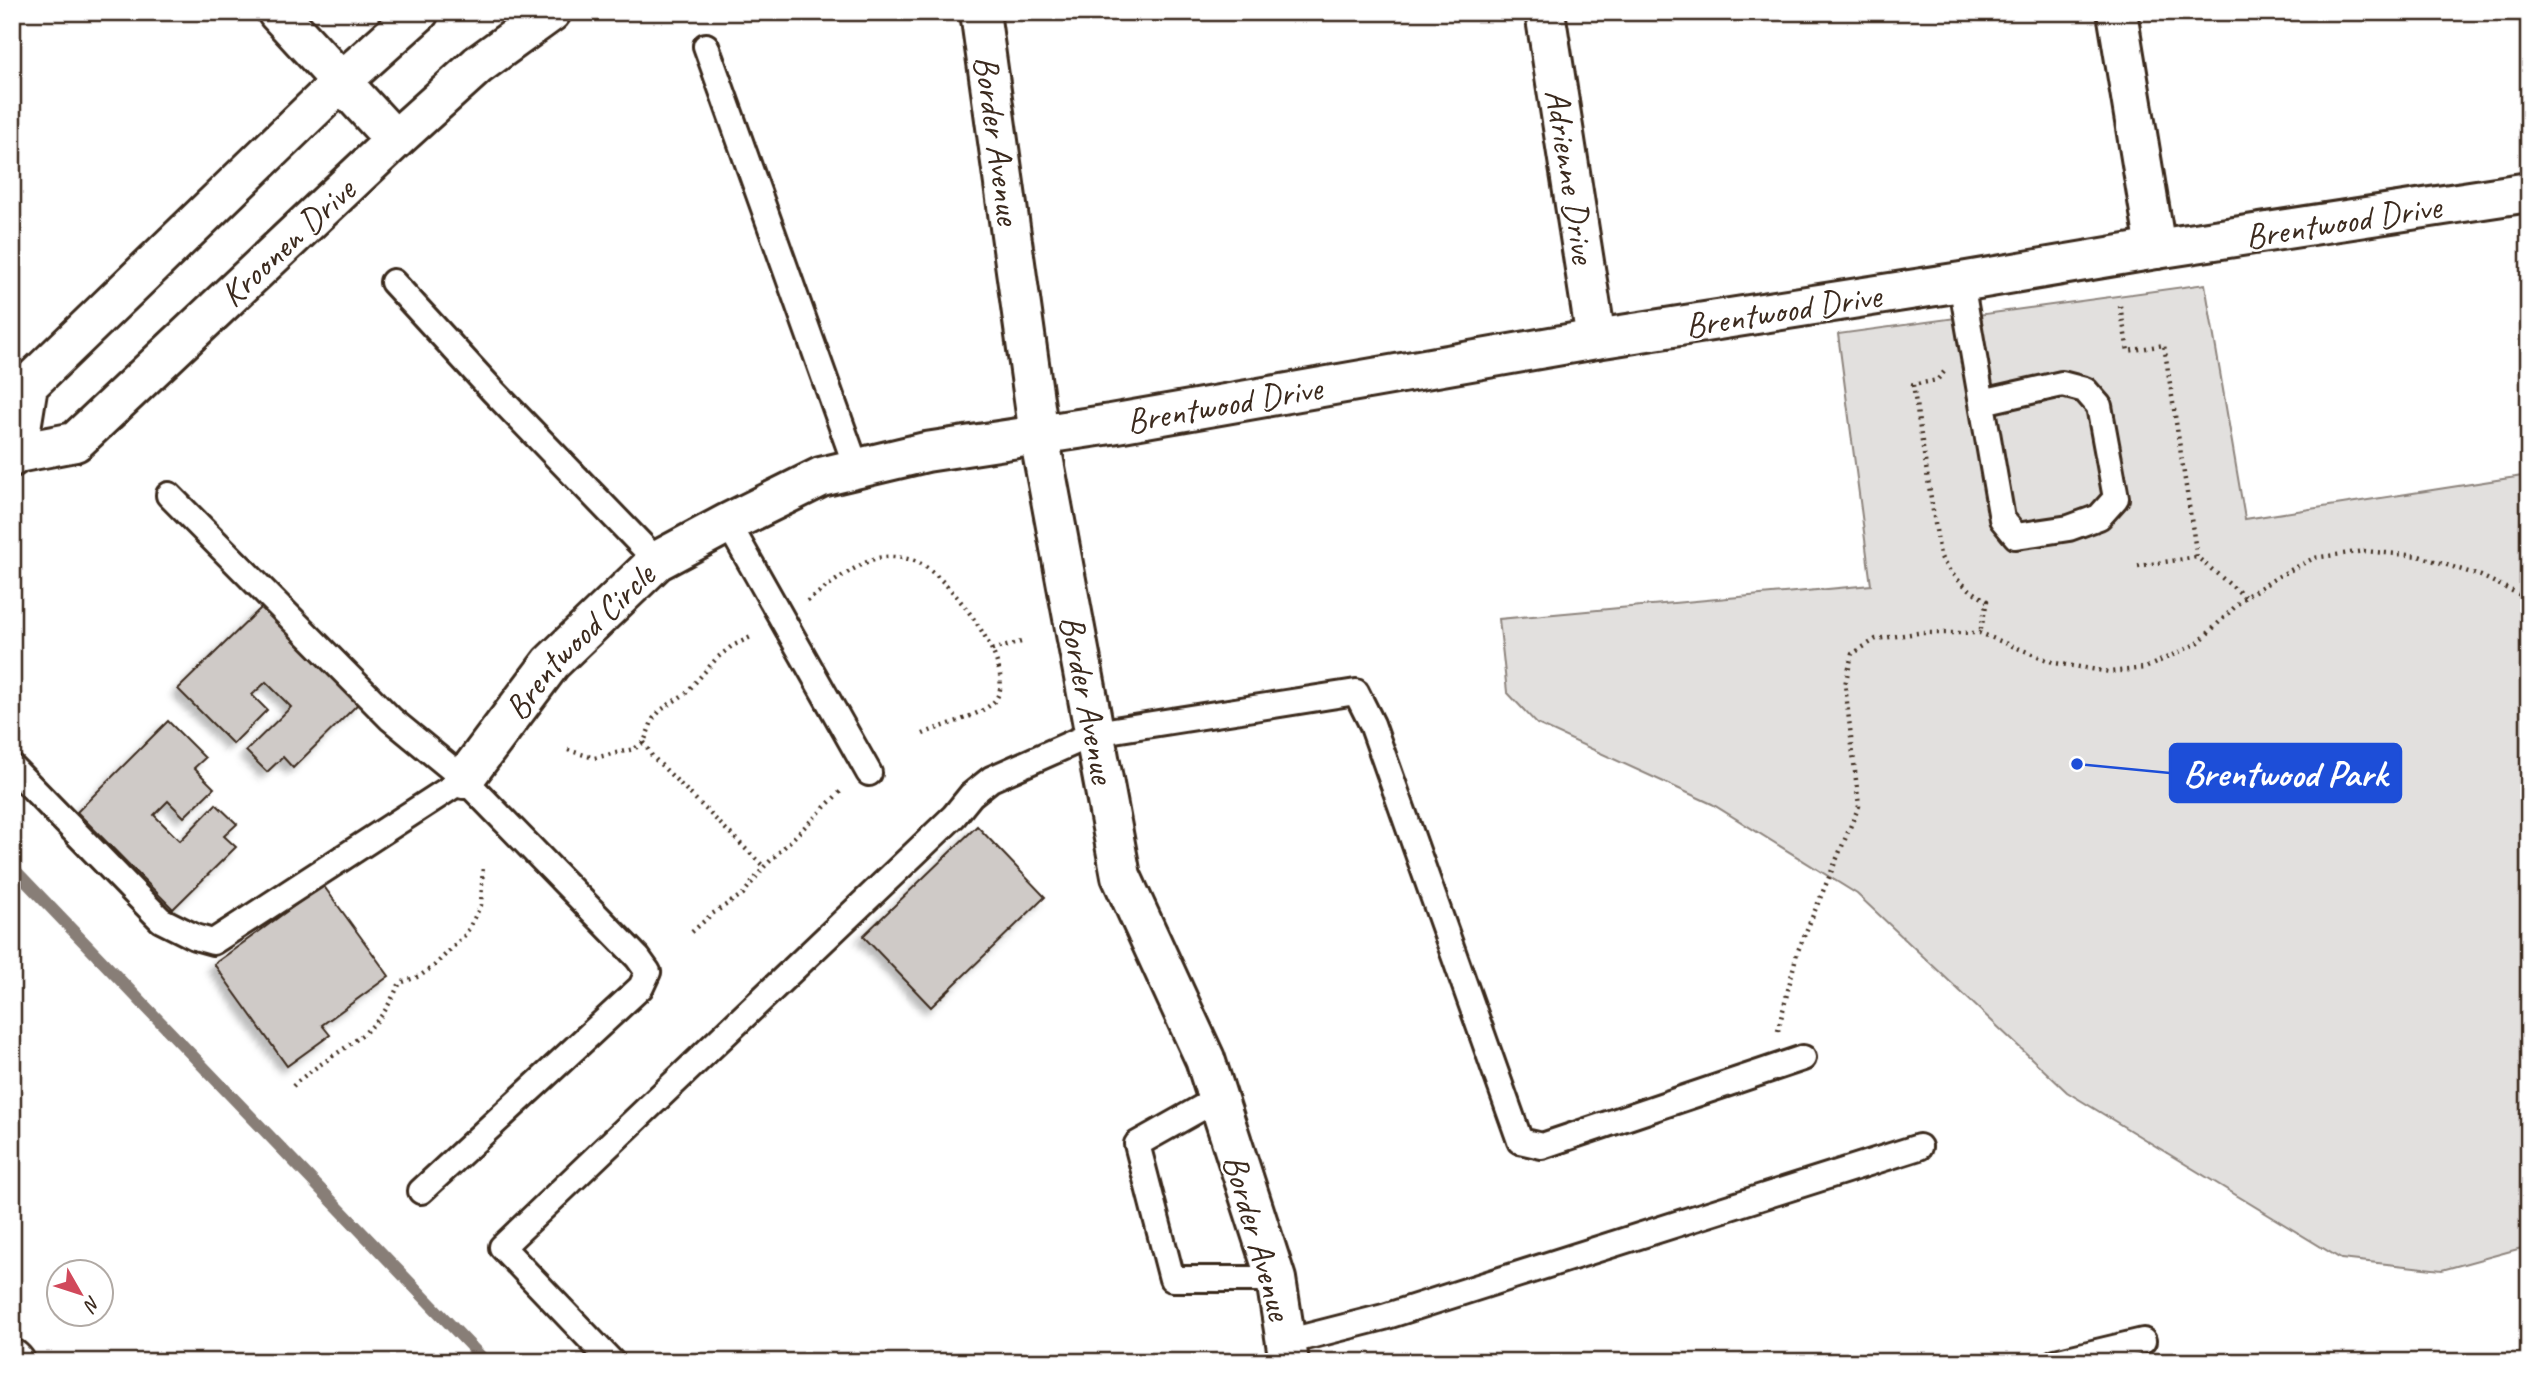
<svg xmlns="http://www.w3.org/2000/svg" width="2541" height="1374" font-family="Caveat,sans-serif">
	<defs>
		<filter id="shadow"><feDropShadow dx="-6" dy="6" stdDeviation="3.5" flood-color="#0004"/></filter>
	</defs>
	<rect width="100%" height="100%" fill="#fff"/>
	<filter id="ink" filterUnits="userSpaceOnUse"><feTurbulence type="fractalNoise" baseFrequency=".0143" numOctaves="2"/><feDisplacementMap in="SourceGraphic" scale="14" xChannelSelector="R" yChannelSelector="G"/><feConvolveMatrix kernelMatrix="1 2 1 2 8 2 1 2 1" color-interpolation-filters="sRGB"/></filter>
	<g filter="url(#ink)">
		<path fill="#e2e0de" stroke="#8e857e" stroke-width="2" d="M 2205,284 L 2245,519 L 2529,475 L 2529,1246 L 2442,1270 L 2341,1259 L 2067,1092 L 1857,894 L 1712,804 L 1537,724 L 1507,692 L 1499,619 L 1871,585 L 1838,334 Z"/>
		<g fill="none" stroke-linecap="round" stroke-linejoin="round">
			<path stroke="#887e77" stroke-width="12" d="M 12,867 L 486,1362"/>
		</g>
		<path fill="#cfcac7" stroke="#3b2a1e" stroke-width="2" filter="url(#shadow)" d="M 263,606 L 359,703 L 293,768 L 283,757 L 267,772 L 246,751 L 291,707 L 266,682 L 252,695 L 267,710 L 233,744 L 178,689 Z
			M 168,721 L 205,758 L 194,768 L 214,788 L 184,817 L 168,801 L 154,815 L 180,841 L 216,804 L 237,824 L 224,836 L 236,847 L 173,909 L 77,812 Z
			M 977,826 L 1045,897 L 931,1007 L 863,936 Z
			M 323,885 L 389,976 L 322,1025 L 330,1035 L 287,1066 L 214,964 Z"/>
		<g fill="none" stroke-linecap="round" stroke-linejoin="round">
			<g stroke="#3b2a1e" stroke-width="30">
				<path id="lane" d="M 706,46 L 857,469
					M 393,282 L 493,391 L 657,561
					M 1961,282 L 2002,519 L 2016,536 L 2069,528 L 2099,517 L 2116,498 L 2099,406 L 2085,390 L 2062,384 L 1982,402
					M 169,495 L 391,719 L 464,779 L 638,958 L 648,972 L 641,987 L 421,1191
					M 728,523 L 869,773
					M 12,767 L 161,920 L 195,937 L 213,942 L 464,779
					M 1217,1099 L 1137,1144 L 1172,1279 L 1276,1279
					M 1286,1342 L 1384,1317 L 1919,1147
					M 612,1362 L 502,1247 L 954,816 L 971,795 L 991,779 L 1095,733 L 1356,692 L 1372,724 L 1520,1141 L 1542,1146 L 1803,1058
					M 2055,1362 L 2143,1341"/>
			</g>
			<g stroke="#3b2a1e" stroke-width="44">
				<g id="street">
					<path d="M 277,12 L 395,140"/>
					<path d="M 1545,12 L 1596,339"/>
					<path d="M 2117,12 L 2156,249"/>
					<path d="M 17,453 L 28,385 L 342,81 L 419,12"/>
					<path d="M 12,457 L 17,453 L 75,442 L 395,140 L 478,65 L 551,12"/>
					<path id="s1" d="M 464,779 L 551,663 L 657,561 L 728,523 L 821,477 L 926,452 L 1111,424 L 1596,339 L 1961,282 L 2156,249 L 2529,192"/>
					<path d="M 12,1359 L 15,1362"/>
				</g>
			</g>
			<g stroke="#3b2a1e" stroke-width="44">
				<path id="secondary" d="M 980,12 L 1039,435 L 1121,876 L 1205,1059 L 1276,1279 L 1289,1362"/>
			</g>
			<path stroke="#3b2a1e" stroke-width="4.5" stroke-dasharray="2 5" stroke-linecap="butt" d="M 2120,306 L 2128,351 L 2164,345 L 2197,557 L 2245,597
				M 1944,372 L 1937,380 L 1913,385 L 1940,555 C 1950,577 1967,588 1987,601 L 1980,633
				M 2138,566 L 2197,557
				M 807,601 C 824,589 864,557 885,557 C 896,556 912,559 921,564 C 950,580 1019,666 996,699 C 984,716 941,725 921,735
				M 992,650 L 1025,641
				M 644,742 L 652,756 L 764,867
				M 568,750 L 594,758 L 634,749 L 644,742 L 653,719 L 661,710 L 686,693 L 717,658 L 732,646 L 753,636
				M 692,932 L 712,914 L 743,894 L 764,867 L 842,790
				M 1778,1031 L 1797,953 L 1859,806 L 1845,685 L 1852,654 L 1876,639 L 1918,633 L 1980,633 L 2055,663 L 2110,672 L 2145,668 L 2198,643 L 2245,597 L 2281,575 L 2314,558 L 2364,551 L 2419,556 L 2481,576 L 2529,599
				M 293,1086 C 320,1060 361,1044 384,1012 C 390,1003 395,992 400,983 L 420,976 L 435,965 L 466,934 L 481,905 L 483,865"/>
			<use href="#lane" stroke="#fff" stroke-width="24"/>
			<use href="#street" stroke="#fff" stroke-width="38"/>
			<use href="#secondary" stroke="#fff" stroke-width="38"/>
		</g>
	</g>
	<g text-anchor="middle" stroke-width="5" stroke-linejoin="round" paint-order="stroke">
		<g font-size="35" fill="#3b2a1e" stroke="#fff">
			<text transform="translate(998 140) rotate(82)" y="12">Border Avenue</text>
			<text transform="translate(1571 176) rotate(81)" y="12">Adrienne Drive</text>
			<text transform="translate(2343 221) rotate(-9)" y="12">Brentwood Drive</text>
			<text transform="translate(287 242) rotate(-43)" y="12">Kroonen Drive</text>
			<text transform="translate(1783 310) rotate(-9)" y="12">Brentwood Drive</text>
			<text transform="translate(1224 404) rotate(-10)" y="12">Brentwood Drive</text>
			<text dy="12" stroke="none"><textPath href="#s1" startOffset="180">Brentwood Circle</textPath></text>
			<text transform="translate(1088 699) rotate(79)" y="12">Border Avenue</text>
			<text transform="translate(1258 1237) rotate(74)" y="12">Border Avenue</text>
		</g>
	</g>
	<path fill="none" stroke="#1d4ed8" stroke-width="2.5" d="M2077 764L2170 773"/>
	<circle fill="#1d4ed8" stroke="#fff" stroke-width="2.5" cx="2077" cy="764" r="7"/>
	<rect fill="#1d4ed8" stroke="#1d4ed8" stroke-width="2.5" x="2170" y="744" width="231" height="58" rx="7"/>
	<g font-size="37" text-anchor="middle" font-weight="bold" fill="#fff">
		<text x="2285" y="786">Brentwood Park</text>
	</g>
	<rect width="2541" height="1374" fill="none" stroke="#fff" stroke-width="42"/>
	<rect x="21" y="21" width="2499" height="1332" fill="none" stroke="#3b2a1e" stroke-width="2.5" filter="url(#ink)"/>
	<g transform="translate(80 1293) rotate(129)"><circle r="33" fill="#ffffff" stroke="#b1aaa5" stroke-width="2"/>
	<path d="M0-5L12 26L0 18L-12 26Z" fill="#d1495b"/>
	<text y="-10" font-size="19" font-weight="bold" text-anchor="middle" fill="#3b2a1e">N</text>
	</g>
</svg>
